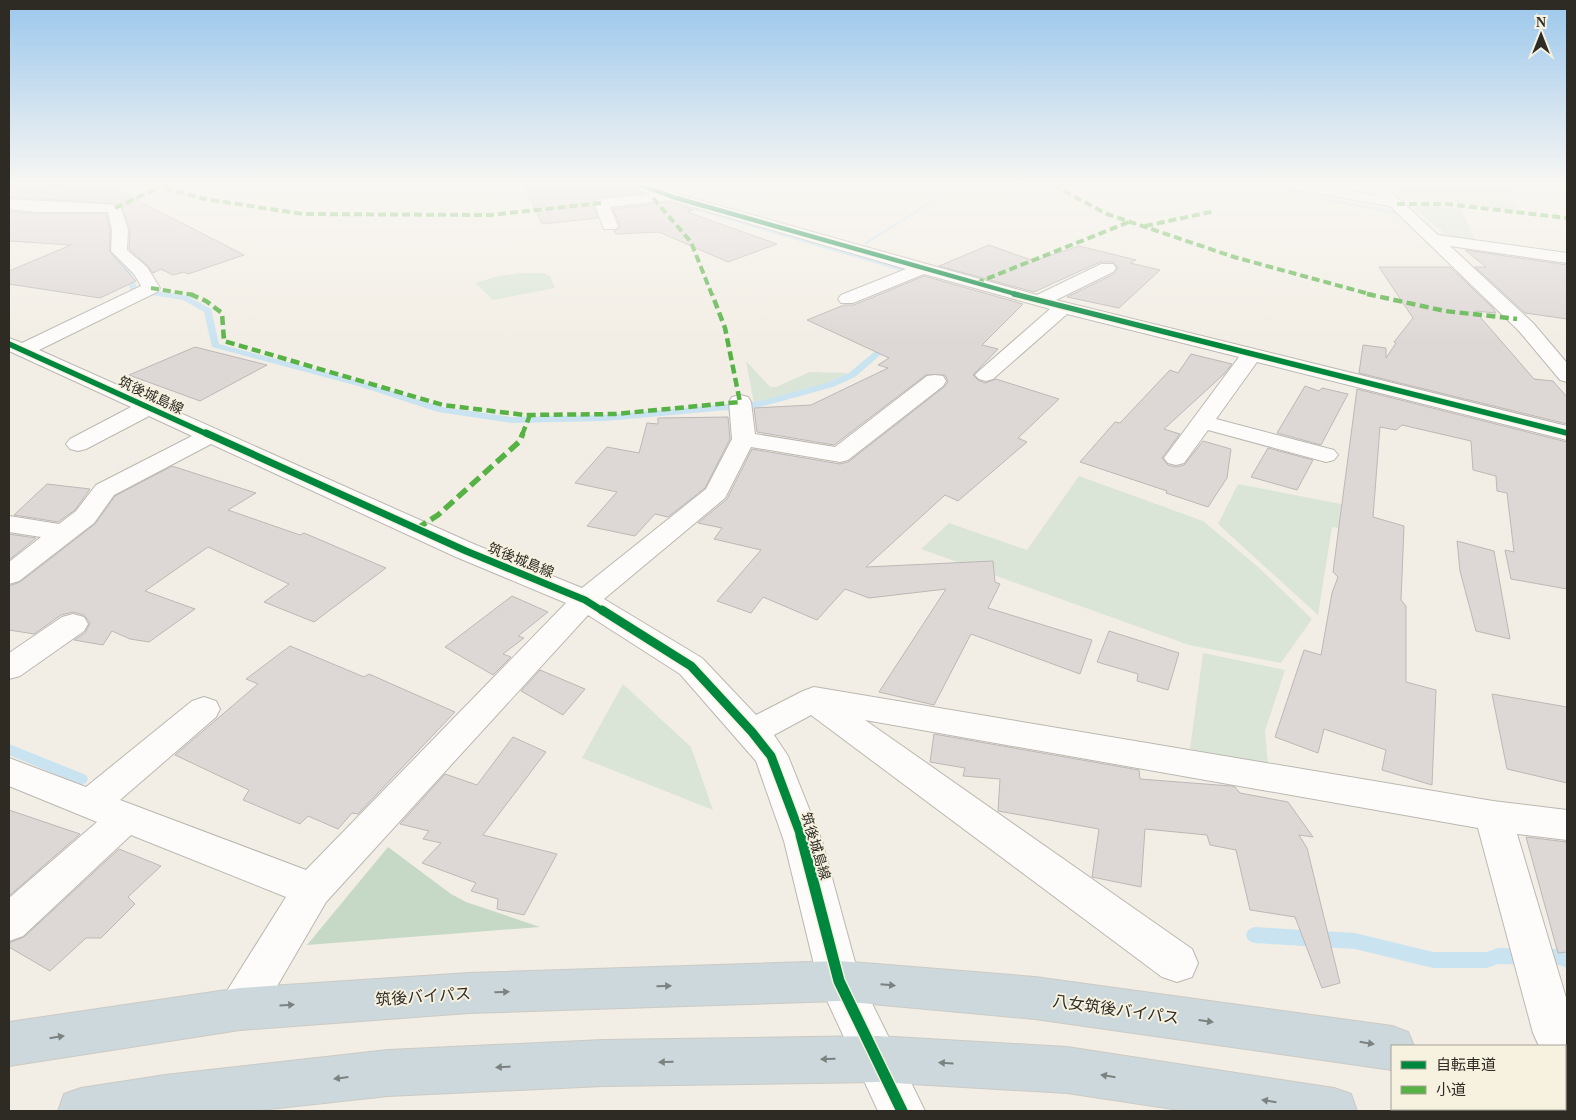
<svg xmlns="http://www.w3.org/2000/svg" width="1576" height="1120" font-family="'Times New Roman','Noto Sans JP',serif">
	<rect width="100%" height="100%" fill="#f2eee5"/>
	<path fill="#dae5d8" d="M 1390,185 L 1511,186 L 1518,212 L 1457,203 L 1410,201 Z
		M 1429,205 L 1461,209 L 1475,240 L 1451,238 L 1415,209 L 1417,206 Z
		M 520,273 L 543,273 L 550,276 L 555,288 L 493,300 L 475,283 L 499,276 Z
		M 746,361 L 770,387 L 776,387 L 810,372 L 848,373 L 826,384 L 754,403 Z
		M 1079,476 L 1203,521 L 1257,566 L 1312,619 L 1281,663 L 1189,645 L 921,549 L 949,523 L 1027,550 Z
		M 1238,484 L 1351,506 L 1344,529 L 1332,527 L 1318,615 L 1218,524 Z
		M 1203,653 L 1285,670 L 1265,731 L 1268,764 L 1190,749 Z
		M 623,684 L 691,747 L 713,810 L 582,758 Z"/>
	<path fill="#c6d9c6" d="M 388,847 L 451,894 L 466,902 L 540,927 L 307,945 Z"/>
	<path fill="#c9e3f1" d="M 953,185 L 956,187 L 867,244 L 864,243 L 953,187 Z"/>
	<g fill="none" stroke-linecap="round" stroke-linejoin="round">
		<path fill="#c9e3f1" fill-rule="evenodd" d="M 619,185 L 627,185 L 651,194 L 908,269 L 901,271 L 647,196 Z
			M 1249,185 L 1260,185 L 1397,212 L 1394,214 Z
			M 100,208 L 111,214 L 113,231 L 111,250 L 130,269 L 137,288 L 188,296 L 211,309 L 219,344 L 364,382 L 442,407 L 511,417 L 606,415 L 760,401 L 827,383 L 849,373 L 886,342 L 893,344 L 855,377 L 833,387 L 760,407 L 606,421 L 511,423 L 438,412 L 358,386 L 212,347 L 204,312 L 183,300 L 131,292 L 123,270 L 105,250 L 107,231 L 105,215 L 87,210 L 90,208 Z
			M 9,744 L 86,775 L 88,779 L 86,783 L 81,785 L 9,755 Z
			M 1254,927 L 1355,933 L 1433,952 L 1487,952 L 1498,948 L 1559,949 L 1567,952 L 1567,968 L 1559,965 L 1498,964 L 1487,968 L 1433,968 L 1355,949 L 1254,943 L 1248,940 L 1246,935 L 1248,930 Z"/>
	</g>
	<path fill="#ddd7d5" stroke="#bdb8b5" d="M 108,185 L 244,255 L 188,274 L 184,272 L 173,275 L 161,269 L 153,273 L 148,266 L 129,249 L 130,229 L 121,204 L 9,197 L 9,186 Z
		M 524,185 L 626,185 L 643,193 L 600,197 L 592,202 L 598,218 L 542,224 Z
		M 669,202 L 693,210 L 687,212 L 777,244 L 728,262 L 659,232 L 616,234 L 614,231 L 618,230 L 620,225 L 613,209 Z
		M 9,211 L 37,214 L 106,214 L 110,230 L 110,252 L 136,281 L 100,298 L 9,284 L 9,271 L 71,245 L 9,241 Z
		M 989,245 L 1034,261 L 1079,246 L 1136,260 L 1130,263 L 1160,270 L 1119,308 L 1067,297 L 1114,274 L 1118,268 L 1113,262 L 1100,262 L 1034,292 L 939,266 Z
		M 1465,250 L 1567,265 L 1567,319 L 1525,313 L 1475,267 L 1486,267 Z
		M 1379,267 L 1450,267 L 1493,308 L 1496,313 L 1475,311 L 1534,379 L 1553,381 L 1567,397 L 1567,424 L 1359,373 L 1363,345 L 1386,348 L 1386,358 L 1396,343 L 1394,342 L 1413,318 Z
		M 924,276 L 1023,304 L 982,345 L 998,349 L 973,375 L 978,380 L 985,383 L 996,379 L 1059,399 L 1018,438 L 1027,442 L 958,501 L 945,495 L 866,567 L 993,561 L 995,582 L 1000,584 L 988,608 L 1092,640 L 1080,674 L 971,634 L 934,705 L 879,692 L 946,589 L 869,598 L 845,589 L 817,620 L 763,597 L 751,613 L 717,601 L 761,550 L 714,539 L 722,528 L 698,523 L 727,499 L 752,449 L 840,464 L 848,462 L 944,387 L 948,382 L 945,375 L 926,375 L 834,445 L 757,432 L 754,408 L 811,405 L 888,368 L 878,365 L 889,358 L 807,320 L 844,305 L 854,305 Z
		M 195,347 L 267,365 L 200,401 L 129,375 Z
		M 1191,354 L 1232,364 L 1224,374 L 1164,429 L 1180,434 L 1162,458 L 1168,465 L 1176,467 L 1184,465 L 1203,441 L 1231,449 L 1227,478 L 1208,507 L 1166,493 L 1167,491 L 1080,462 L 1115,422 L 1120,423 L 1170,370 L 1178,373 Z
		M 1305,386 L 1319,391 L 1322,388 L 1348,394 L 1321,445 L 1277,433 Z
		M 1357,389 L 1567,442 L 1567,589 L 1511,579 L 1505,550 L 1514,552 L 1507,493 L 1497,491 L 1496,476 L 1473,470 L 1471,441 L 1402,425 L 1396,430 L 1380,427 L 1373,517 L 1404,526 L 1401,600 L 1406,606 L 1406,682 L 1436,690 L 1432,785 L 1382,770 L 1386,750 L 1324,729 L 1318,753 L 1275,737 L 1304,650 L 1321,655 L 1332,593 L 1338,577 L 1333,572 Z
		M 728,417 L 730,439 L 705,488 L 668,517 L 655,514 L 635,536 L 587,526 L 617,492 L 575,483 L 607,447 L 639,453 L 647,423 L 658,424 L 658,418 Z
		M 1268,448 L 1313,460 L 1297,490 L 1251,477 Z
		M 172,466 L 256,493 L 228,510 L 300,535 L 304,533 L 386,568 L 314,622 L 264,602 L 289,584 L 208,547 L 145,591 L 195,609 L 149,642 L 130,639 L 112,631 L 103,645 L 74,640 L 85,633 L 90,623 L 84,615 L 73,612 L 61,615 L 34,634 L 9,630 L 9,586 L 20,582 L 95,524 L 115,496 Z
		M 47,484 L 90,489 L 75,510 L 58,522 L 14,515 Z
		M 9,534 L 36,538 L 9,560 Z
		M 1457,541 L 1494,551 L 1510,639 L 1476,631 L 1460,571 Z
		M 512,596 L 548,612 L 518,636 L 524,638 L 503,654 L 511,657 L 493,675 L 445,647 Z
		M 1109,631 L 1179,653 L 1168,690 L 1137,681 L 1138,674 L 1097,662 Z
		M 290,646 L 364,677 L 369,674 L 455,712 L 358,814 L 352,813 L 338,829 L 308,816 L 300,824 L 243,800 L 249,790 L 175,755 L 258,684 L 246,679 Z
		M 540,670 L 585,689 L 563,715 L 521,691 Z
		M 1492,694 L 1567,707 L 1567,783 L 1507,769 Z
		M 934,734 L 1139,770 L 1140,779 L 1231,786 L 1235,787 L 1240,793 L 1288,802 L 1313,837 L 1299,835 L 1307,848 L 1340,983 L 1322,988 L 1295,917 L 1250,910 L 1236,850 L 1210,845 L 1207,835 L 1145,829 L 1141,887 L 1092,877 L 1099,829 L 998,811 L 1000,779 L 963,776 L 965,768 L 930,762 Z
		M 513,737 L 546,752 L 483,835 L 557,854 L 524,915 L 497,909 L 498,899 L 471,891 L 476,883 L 422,863 L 441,843 L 423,839 L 429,831 L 400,824 L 445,774 L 477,785 Z
		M 9,810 L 80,834 L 9,896 Z
		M 1526,837 L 1567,842 L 1567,952 L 1558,953 Z
		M 119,849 L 161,866 L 128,897 L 135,904 L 101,938 L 86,938 L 50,971 L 9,947 L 9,943 L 24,937 Z"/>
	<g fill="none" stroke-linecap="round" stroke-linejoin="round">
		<g stroke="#bbb8b1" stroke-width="2">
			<path id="minor" d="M 633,185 L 653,185 L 681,195 L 1037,295 L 1101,264 L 1113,264 L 1116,268 L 1113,272 L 1056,300 L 1567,426 L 1567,440 L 1257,362 L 1216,419 L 1334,450 L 1338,455 L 1334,460 L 1326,462 L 1208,430 L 1184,463 L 1176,465 L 1168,463 L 1164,458 L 1239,357 L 1067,314 L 993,379 L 986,381 L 979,379 L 975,375 L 979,371 L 1050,309 L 924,274 L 853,303 L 841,303 L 838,299 L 841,295 L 906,269 L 669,200 L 610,207 L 618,226 L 616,229 L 604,229 L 594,203 L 601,199 L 651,194 L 635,188 Z
				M 1284,185 L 1315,185 L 1379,196 L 1369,185 L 1384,185 L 1438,235 L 1567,253 L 1567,263 L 1450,246 L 1533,323 L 1567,363 L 1567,382 L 1560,380 L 1519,331 L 1390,206 L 1291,189 Z
				M 9,199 L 120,205 L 128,230 L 127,250 L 147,267 L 160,288 L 157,292 L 39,350 L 476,545 L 582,588 L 706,489 L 732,439 L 729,402 L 732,397 L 740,395 L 748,397 L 751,402 L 755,434 L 835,447 L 927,376 L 935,375 L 943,376 L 946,381 L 943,386 L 848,460 L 840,462 L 751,447 L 725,498 L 604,599 L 702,658 L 756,715 L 803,691 L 814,687 L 1493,801 L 1567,810 L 1567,840 L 1517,834 L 1567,1001 L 1567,1050 L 1565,1051 L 1565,1046 L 1539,1046 L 1533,1033 L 1478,828 L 865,720 L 1192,949 L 1198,963 L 1192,977 L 1177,982 L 1162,977 L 811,715 L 774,735 L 788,756 L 822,841 L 859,977 L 925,1111 L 878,1111 L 818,981 L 784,841 L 756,761 L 680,674 L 588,615 L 326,902 L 255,1024 L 240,1030 L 225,1024 L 218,1009 L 225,994 L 286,897 L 131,835 L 23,936 L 9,941 L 9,898 L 97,822 L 9,786 L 9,758 L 86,787 L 192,701 L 204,697 L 216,701 L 220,709 L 216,717 L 120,800 L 306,870 L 566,603 L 456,557 L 211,444 L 114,495 L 94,523 L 19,581 L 9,584 L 9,562 L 41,537 L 9,532 L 9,516 L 59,524 L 76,511 L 96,485 L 192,436 L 149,416 L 86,449 L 78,451 L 70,449 L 66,444 L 70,439 L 131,407 L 9,351 L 9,338 L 22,343 L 141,286 L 134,274 L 111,251 L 112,230 L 108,212 L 37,212 L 9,209 Z
				M 73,614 L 84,617 L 88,624 L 84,631 L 20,676 L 9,679 L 9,653 L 62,617 Z"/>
		</g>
		<g stroke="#cccac5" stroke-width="2">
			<path id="highway" d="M 839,961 L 1035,977 L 1392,1026 L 1408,1032 L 1414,1046 L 1392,1046 L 1392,1070 L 1035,1019 L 839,1001 L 469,1013 L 240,1030 L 9,1066 L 9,1022 L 240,988 L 469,973 Z
				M 877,1036 L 1067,1047 L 1334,1088 L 1351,1094 L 1357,1111 L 1186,1111 L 1067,1093 L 877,1082 L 603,1086 L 388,1096 L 252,1111 L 58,1111 L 64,1094 L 81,1088 L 165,1075 L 388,1050 L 603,1040 Z
				M 1565,1060 L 1567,1060 L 1567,1106 L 1565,1106 Z"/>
		</g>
		<use href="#minor" fill="#fdfcfb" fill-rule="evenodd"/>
		<use href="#highway" fill="#ccd8db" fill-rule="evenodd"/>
		<path stroke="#56b245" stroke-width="4" stroke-dasharray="8 4" stroke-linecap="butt" d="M 153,185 L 205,199 L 303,214 L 490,215 L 601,203
			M 1053,185 L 1107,214 L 1234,257 L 1373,295
			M 653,198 L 691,242 L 712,295
			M 1397,204 L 1447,204 L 1567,218
			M 115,208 L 158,188
			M 1145,226 L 1215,211
			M 976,283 L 1129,222
			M 151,288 L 194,295"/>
		<path stroke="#56b245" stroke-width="4.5" stroke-dasharray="9 4.5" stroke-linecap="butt" d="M 190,294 L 206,301 L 222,313 L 224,341 L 443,405 L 525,415 L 615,414 L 740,402 L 725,328 L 712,294
			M 1367,294 L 1445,311 L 1517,319
			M 522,435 L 530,415"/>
		<path stroke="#56b245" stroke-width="5.5" stroke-dasharray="12 5.5" stroke-linecap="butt" d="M 416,529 L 438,515 L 520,441 L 523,433"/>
		<g stroke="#f7f1e0" stroke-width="6">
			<path id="cycleway-far4" d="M 640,185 L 676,198 L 1019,295"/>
		</g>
		<g stroke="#f7f1e0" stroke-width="8">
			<path id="cycleway-far3" d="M 1014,294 L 1567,433
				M 9,344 L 209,435"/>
		</g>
		<g stroke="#f7f1e0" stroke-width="10">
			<path id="cycleway-far2" d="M 206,433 L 466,551 L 585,600 L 604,612"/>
		</g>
		<g stroke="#f7f1e0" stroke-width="12">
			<path id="cycleway-far1" d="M 602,610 L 691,666 L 752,732 L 771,756 L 801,836"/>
		</g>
		<g stroke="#f7f1e0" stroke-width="14">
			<path id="cycleway" d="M 801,835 L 839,981 L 902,1111"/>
		</g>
		<use href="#cycleway-far4" stroke="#00873e" stroke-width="4.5"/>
		<use href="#cycleway-far3" stroke="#00873e" stroke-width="5.5"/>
		<use href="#cycleway-far2" stroke="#00873e" stroke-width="7"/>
		<use href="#cycleway-far1" stroke="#00873e" stroke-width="9"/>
		<use href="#cycleway" stroke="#00873e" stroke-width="11"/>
	</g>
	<defs><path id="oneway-solid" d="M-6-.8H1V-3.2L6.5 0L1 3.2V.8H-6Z" transform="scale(1.25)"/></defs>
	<g fill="#7c8280">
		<use href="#oneway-solid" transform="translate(888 985) rotate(5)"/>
		<use href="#oneway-solid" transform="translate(664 986) rotate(-2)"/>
		<use href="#oneway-solid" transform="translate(502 992) rotate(-2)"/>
		<use href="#oneway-solid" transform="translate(287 1005) rotate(-4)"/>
		<use href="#oneway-solid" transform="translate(1206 1021) rotate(8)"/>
		<use href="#oneway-solid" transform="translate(57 1037) rotate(-9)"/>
		<use href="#oneway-solid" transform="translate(1367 1043) rotate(9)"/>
		<use href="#oneway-solid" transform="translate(828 1059) rotate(179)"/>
		<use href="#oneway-solid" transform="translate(666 1062) rotate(179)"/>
		<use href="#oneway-solid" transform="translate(946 1063) rotate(-177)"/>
		<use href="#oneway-solid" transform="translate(503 1067) rotate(177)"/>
		<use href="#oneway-solid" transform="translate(1108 1076) rotate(-171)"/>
		<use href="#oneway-solid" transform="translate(341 1078) rotate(173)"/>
		<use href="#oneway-solid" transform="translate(1269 1101) rotate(-171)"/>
	</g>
	<linearGradient id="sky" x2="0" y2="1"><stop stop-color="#9bc7ec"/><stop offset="0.54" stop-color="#f9f7f3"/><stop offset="1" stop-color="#f9f7f3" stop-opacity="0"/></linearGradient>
	<rect width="1576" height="342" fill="url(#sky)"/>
	<g text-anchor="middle" stroke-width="4" stroke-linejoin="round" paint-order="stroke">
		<g font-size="14" fill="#2d2b24" stroke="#f7f1e0">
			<text transform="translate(151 395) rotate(25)" y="5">筑後城島線</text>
			<text transform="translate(521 560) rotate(22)" y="5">筑後城島線</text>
			<text transform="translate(816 846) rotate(73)" y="5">筑後城島線</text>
		</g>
		<g font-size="16" fill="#2d2b24" stroke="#f7f1e0">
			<text transform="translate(423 996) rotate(-4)" y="6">筑後バイパス</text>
			<text transform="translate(1116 1009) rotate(8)" y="6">八女筑後バイパス</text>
		</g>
	</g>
	<rect width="1576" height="1120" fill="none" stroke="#2d2b24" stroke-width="20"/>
	<rect x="1391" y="1045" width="175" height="65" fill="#f7f1e0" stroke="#a6a295"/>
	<rect x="1401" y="1061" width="25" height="8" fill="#00873e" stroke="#a6a295"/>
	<text x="1436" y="1070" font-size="15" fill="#2d2b24">自転車道</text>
	<rect x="1401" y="1086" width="25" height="8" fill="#56b245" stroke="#a6a295"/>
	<text x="1436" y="1095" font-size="15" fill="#2d2b24">小道</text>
	<g transform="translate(1541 35)" stroke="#f7f1e0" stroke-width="4" paint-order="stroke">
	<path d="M0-4L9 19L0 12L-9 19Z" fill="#2d2b24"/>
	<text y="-8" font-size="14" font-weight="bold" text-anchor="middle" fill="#2d2b24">N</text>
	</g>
</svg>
